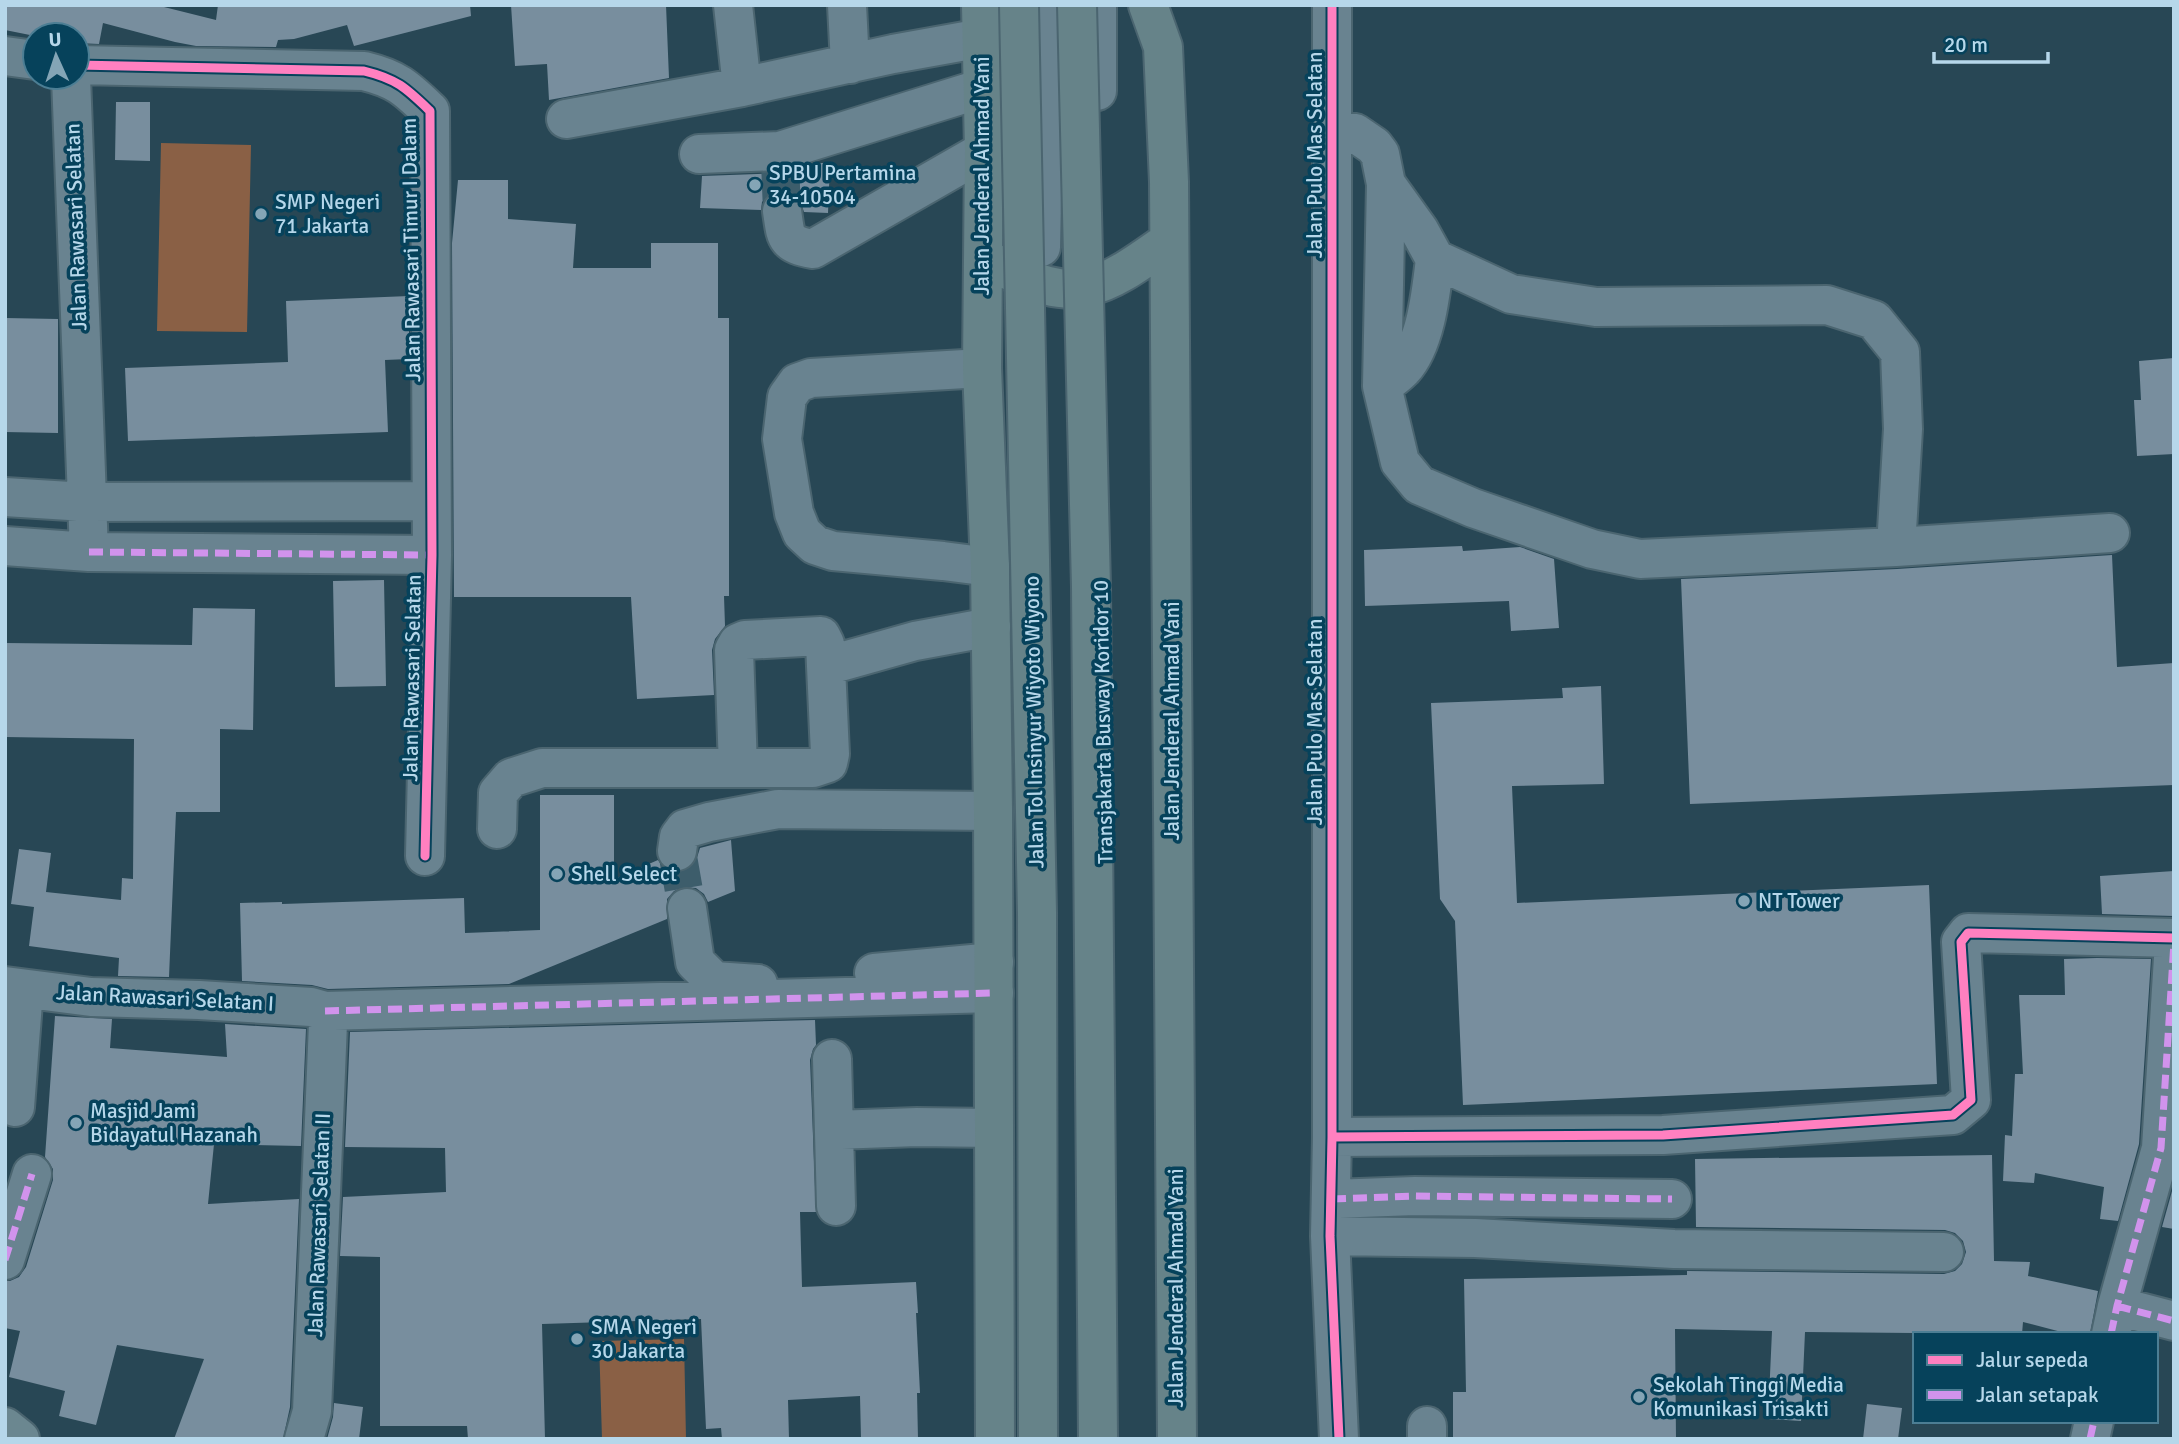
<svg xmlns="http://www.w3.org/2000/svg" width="2179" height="1444" font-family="Signika,sans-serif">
	<rect width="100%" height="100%" fill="#284755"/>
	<path fill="#8a6045" d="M 161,143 L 251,145 L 247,332 L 157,331 Z
		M 684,1339 L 686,1439 L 602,1439 L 599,1341 Z"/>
	<path fill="#788e9e" d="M 5,5 L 156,5 L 216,20 L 218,5 L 470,5 L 471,16 L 354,46 L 347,25 L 294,39 L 278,40 L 276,47 L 196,46 L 175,42 L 103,23 L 99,44 L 77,43 L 77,35 L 35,36 L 5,30 Z
		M 511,5 L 666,5 L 669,78 L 549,100 L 547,64 L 515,66 Z
		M 116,102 L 150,102 L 150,161 L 115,160 Z
		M 815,163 L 830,163 L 828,213 L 804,212 L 799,197 L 789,191 L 780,189 L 768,194 L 762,202 L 761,210 L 700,208 L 702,176 L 781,173 Z
		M 458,180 L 508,180 L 508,219 L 576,224 L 573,268 L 651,268 L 651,243 L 718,243 L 718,318 L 729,318 L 729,596 L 724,596 L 725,626 L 715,639 L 712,650 L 714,695 L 637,699 L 631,597 L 454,597 L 452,243 Z
		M 409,296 L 409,359 L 385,360 L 388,432 L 128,441 L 125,368 L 288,362 L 286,301 Z
		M 5,318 L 58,319 L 58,433 L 5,432 Z
		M 2174,358 L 2174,454 L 2137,456 L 2134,400 L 2141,400 L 2139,361 Z
		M 1462,546 L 1463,551 L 1520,547 L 1554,559 L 1559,628 L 1511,631 L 1509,601 L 1365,606 L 1364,550 Z
		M 2112,555 L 2117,667 L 2174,663 L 2174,785 L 1690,804 L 1681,579 L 1897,569 Z
		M 384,580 L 386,686 L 335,687 L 333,581 Z
		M 193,608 L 255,609 L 253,730 L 220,729 L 220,812 L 176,812 L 169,977 L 118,976 L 119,958 L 29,946 L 34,907 L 11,904 L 19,849 L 51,853 L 46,892 L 121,900 L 122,878 L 133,879 L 134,739 L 5,737 L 5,643 L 192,645 Z
		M 1601,686 L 1604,784 L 1512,786 L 1517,903 L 1929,885 L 1937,1084 L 1463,1105 L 1455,921 L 1440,899 L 1431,703 L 1563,698 L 1562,688 Z
		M 540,795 L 614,795 L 614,879 L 658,860 L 664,869 L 673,872 L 684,871 L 695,864 L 700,848 L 731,840 L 735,891 L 708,902 L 704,894 L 696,888 L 683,887 L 674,891 L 667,899 L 667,919 L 509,984 L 328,989 L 312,985 L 242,981 L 240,903 L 282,902 L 282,904 L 464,898 L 465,933 L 540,930 Z
		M 2174,871 L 2174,916 L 2102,914 L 2100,876 Z
		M 2097,958 L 2151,959 L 2139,1144 L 2118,1221 L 2100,1219 L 2104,1187 L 2035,1173 L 2034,1183 L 2003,1181 L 2005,1135 L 2012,1136 L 2015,1074 L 2023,1074 L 2019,995 L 2065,995 L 2064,959 Z
		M 55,1016 L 112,1019 L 110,1048 L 227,1057 L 225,1024 L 306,1029 L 301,1146 L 214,1144 L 208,1204 L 299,1199 L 290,1407 L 283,1439 L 174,1439 L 204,1359 L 117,1345 L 96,1425 L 59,1416 L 65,1391 L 9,1377 L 20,1331 L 5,1328 L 5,1281 L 10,1281 L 19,1277 L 26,1267 L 53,1180 L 53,1169 L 45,1157 Z
		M 815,1020 L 816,1045 L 813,1049 L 810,1060 L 816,1212 L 800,1212 L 802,1287 L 916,1282 L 918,1313 L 916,1313 L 920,1393 L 917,1393 L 918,1439 L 861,1439 L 860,1396 L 788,1400 L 789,1439 L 722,1439 L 721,1428 L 706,1429 L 701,1319 L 542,1324 L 545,1439 L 468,1439 L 467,1426 L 380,1426 L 380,1257 L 340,1256 L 343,1197 L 446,1192 L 445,1148 L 345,1147 L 350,1032 Z
		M 1992,1155 L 1994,1261 L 2030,1262 L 2028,1276 L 2098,1291 L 2090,1334 L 2069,1334 L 2023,1322 L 2022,1334 L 1805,1332 L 1801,1421 L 1768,1419 L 1772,1331 L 1675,1329 L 1676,1439 L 1453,1439 L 1453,1392 L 1466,1392 L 1464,1279 L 1687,1275 L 1687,1271 L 1944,1274 L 1955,1271 L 1962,1264 L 1966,1252 L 1963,1241 L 1955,1233 L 1945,1230 L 1696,1227 L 1695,1159 Z
		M 2174,1184 L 2174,1229 L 2162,1227 Z
		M 334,1403 L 363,1407 L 359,1439 L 327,1439 L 333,1417 Z
		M 1867,1404 L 1902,1408 L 1898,1439 L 1863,1439 Z"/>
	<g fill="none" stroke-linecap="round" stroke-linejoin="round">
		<path stroke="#3d5d6b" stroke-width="38" stroke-dasharray="38 19" stroke-linecap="butt" d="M 780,162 L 782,211
			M 677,851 L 687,908"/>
		<g stroke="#4b6570" stroke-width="42">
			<path id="minor" d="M 733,5 L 742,87
				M 847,5 L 850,64
				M 1332,5 L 1332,1137 L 1330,1236 L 1339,1439
				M 5,56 L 35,60
				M 77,65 L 364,71 C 397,79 406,88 430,111 L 432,555 L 425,856
				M 71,77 L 89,552
				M 1097,91 L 1097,5
				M 566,119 L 742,87 L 893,54 L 982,38
				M 1332,131 L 1355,133 L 1374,146 L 1380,154 L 1386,184 L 1419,230 L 1435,259 L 1511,294 L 1596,307 L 1827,305 L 1874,320 L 1900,352 L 1903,429 L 1896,547
				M 699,154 L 780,151 L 983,88
				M 1386,184 L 1382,386 L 1400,462 L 1419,485 L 1473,508 L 1592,549 L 1640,559 L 1896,547 L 2110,533
				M 782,211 C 786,237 784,244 813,249 L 984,151
				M 1041,247 L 1046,5
				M 982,368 L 811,378 L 797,383 L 787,397 L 782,439 L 794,513 L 802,533 L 815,545 L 833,551 L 943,561 L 990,567
				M 1382,386 C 1389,381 1397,375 1403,369 C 1426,344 1431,292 1435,259
				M 5,497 L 86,502 L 431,501
				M 5,546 L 89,552 L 432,555
				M 738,768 L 734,650 L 738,643 L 745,640 L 821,636 L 825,644 L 826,666
				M 497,829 L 498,793 L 511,778 L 542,768 L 813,768 L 828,763 L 830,754 L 826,666 L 915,641 L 991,627
				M 677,851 L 679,837 L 685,829 L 709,822 L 778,809 L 993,811
				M 687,908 L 695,962 L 714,981 L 758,984
				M 874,973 L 994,962
				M 5,986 L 91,997 L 199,1000 L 311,1007 L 325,1011 L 994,993
				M 832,1059 L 836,1206
				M 15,1107 L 24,989
				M 835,1130 L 917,1127 L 994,1128
				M 1332,1137 L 1663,1135 L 1953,1115 L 1971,1100 L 1961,942 L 1968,933 L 2174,938
				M 1332,1199 L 1415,1196 L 1672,1199
				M 1330,1236 L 1475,1238 L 1674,1249 L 1944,1252
				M 5,1260 L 32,1174
				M 2117,1306 L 2174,1321
				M 2111,1334 L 2117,1306 L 2161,1148 L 2174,942
				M 304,1439 L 312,1411 L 328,1023 L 325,1011
				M 1427,1439 L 1427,1426
				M 2090,1439 L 2094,1421"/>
		</g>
		<g stroke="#4b6570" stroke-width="42">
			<path id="major" d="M 5,1427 L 20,1439"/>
		</g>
		<g stroke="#4b6570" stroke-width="42">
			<path id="highway" d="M 981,5 L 984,151 L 982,368 L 990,567 L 993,811 L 995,1439
				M 1148,5 L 1163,47 L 1169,182 L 1177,1439
				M 997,264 C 1076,308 1101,289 1169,241"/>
		</g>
		<use href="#minor" stroke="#698390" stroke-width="38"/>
		<use href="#major" stroke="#6b8790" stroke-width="38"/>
		<use href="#highway" stroke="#668389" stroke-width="38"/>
		<g stroke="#4b6570" stroke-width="42" stroke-linecap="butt">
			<path id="highway-bridge" d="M 1019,5 L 1037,913 L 1038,1439
				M 1077,5 L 1091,587 L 1098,1439"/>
		</g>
		<use href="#highway-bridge" stroke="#668389" stroke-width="38"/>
		<path stroke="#d193ec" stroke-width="7" stroke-dasharray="14 7" stroke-linecap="butt" d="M 89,552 L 432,555 L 432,562
			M 325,1011 L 994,993
			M 1332,1199 L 1415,1196 L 1672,1199
			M 5,1260 L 32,1174
			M 2117,1306 L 2174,1321
			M 2111,1334 L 2117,1306 L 2161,1148 L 2174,942
			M 2090,1439 L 2094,1421"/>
		<g stroke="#06425b" stroke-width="13">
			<path id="cycleway" d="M 1332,5 L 1332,1137 L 1330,1236 L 1339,1439
				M 77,65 L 364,71 C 397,79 406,88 430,111 L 432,555 L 425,856
				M 1332,1137 L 1663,1135 L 1953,1115 L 1971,1100 L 1961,942 L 1968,933 L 2174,938"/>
		</g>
		<use href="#cycleway" stroke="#ff80c0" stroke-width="9"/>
	</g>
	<g fill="#84a5b6" stroke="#06425b" stroke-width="2.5">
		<circle cx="755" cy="185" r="7"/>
		<circle cx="261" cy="214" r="7"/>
		<circle cx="557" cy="874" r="7"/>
		<circle cx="1744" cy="901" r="7"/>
		<circle cx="76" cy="1123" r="7"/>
		<circle cx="577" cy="1339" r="7"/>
		<circle cx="1639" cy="1397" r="7"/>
	</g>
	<g text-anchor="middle" stroke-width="7" stroke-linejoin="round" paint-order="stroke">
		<g font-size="21" fill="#b6d7ea" stroke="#06425b">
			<text transform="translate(1315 155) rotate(-90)" y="7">Jalan Pulo Mas Selatan</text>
			<text transform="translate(982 176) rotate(-90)" y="7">Jalan Jenderal Ahmad Yani</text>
			<text transform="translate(76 227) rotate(-92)" y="7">Jalan Rawasari Selatan</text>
			<text transform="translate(411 250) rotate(-91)" y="7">Jalan Rawasari Timur I Dalam</text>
			<text transform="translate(412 678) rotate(-89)" y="7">Jalan Rawasari Selatan</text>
			<text transform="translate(1172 721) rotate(-90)" y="7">Jalan Jenderal Ahmad Yani</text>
			<text transform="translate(1034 722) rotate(-91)" y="7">Jalan Tol Insinyur Wiyoto Wiyono</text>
			<text transform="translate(1103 722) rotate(-91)" y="7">Transjakarta Busway Koridor 10</text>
			<text transform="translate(1315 722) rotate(-90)" y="7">Jalan Pulo Mas Selatan</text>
			<text transform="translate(165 998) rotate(3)" y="7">Jalan Rawasari Selatan I</text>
			<text transform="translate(319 1225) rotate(-88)" y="7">Jalan Rawasari Selatan II</text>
			<text transform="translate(1176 1288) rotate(-90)" y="7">Jalan Jenderal Ahmad Yani</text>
		</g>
		<g font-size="21" fill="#b6d7ea" stroke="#06425b" text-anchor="start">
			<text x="769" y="180">SPBU Pertamina<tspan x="769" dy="24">34-10504</tspan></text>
			<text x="275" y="209">SMP Negeri<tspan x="275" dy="24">71 Jakarta</tspan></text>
			<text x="571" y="881">Shell Select</text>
			<text x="1758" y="908">NT Tower</text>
			<text x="90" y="1118">Masjid Jami<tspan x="90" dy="24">Bidayatul Hazanah</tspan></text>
			<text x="591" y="1334">SMA Negeri<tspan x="591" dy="24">30 Jakarta</tspan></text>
			<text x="1653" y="1392">Sekolah Tinggi Media<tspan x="1653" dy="24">Komunikasi Trisakti</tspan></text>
		</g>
	</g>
	<rect width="2179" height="1444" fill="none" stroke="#b6d7ea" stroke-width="14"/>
	<rect x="1913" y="1332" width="245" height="91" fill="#06425b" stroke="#4c7e94" stroke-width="2"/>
	<rect x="1927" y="1355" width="35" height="10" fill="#ff80c0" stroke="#4c7e94" stroke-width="2"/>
	<text x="1976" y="1367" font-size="21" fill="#b6d7ea">Jalur sepeda</text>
	<rect x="1927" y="1390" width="35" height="10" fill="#d193ec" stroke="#4c7e94" stroke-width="2"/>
	<text x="1976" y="1402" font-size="21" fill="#b6d7ea">Jalan setapak</text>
	<g transform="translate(56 56) rotate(357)"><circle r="33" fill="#06425b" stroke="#4c7e94" stroke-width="2"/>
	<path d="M0-5L12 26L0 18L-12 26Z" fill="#84a5b6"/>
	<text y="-10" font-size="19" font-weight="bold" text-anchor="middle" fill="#b6d7ea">U</text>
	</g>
	<path d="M1934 52v10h114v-10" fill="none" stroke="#b6d7ea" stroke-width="3.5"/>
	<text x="1944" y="52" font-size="21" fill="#b6d7ea" stroke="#06425b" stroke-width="5" paint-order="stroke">20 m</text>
</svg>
